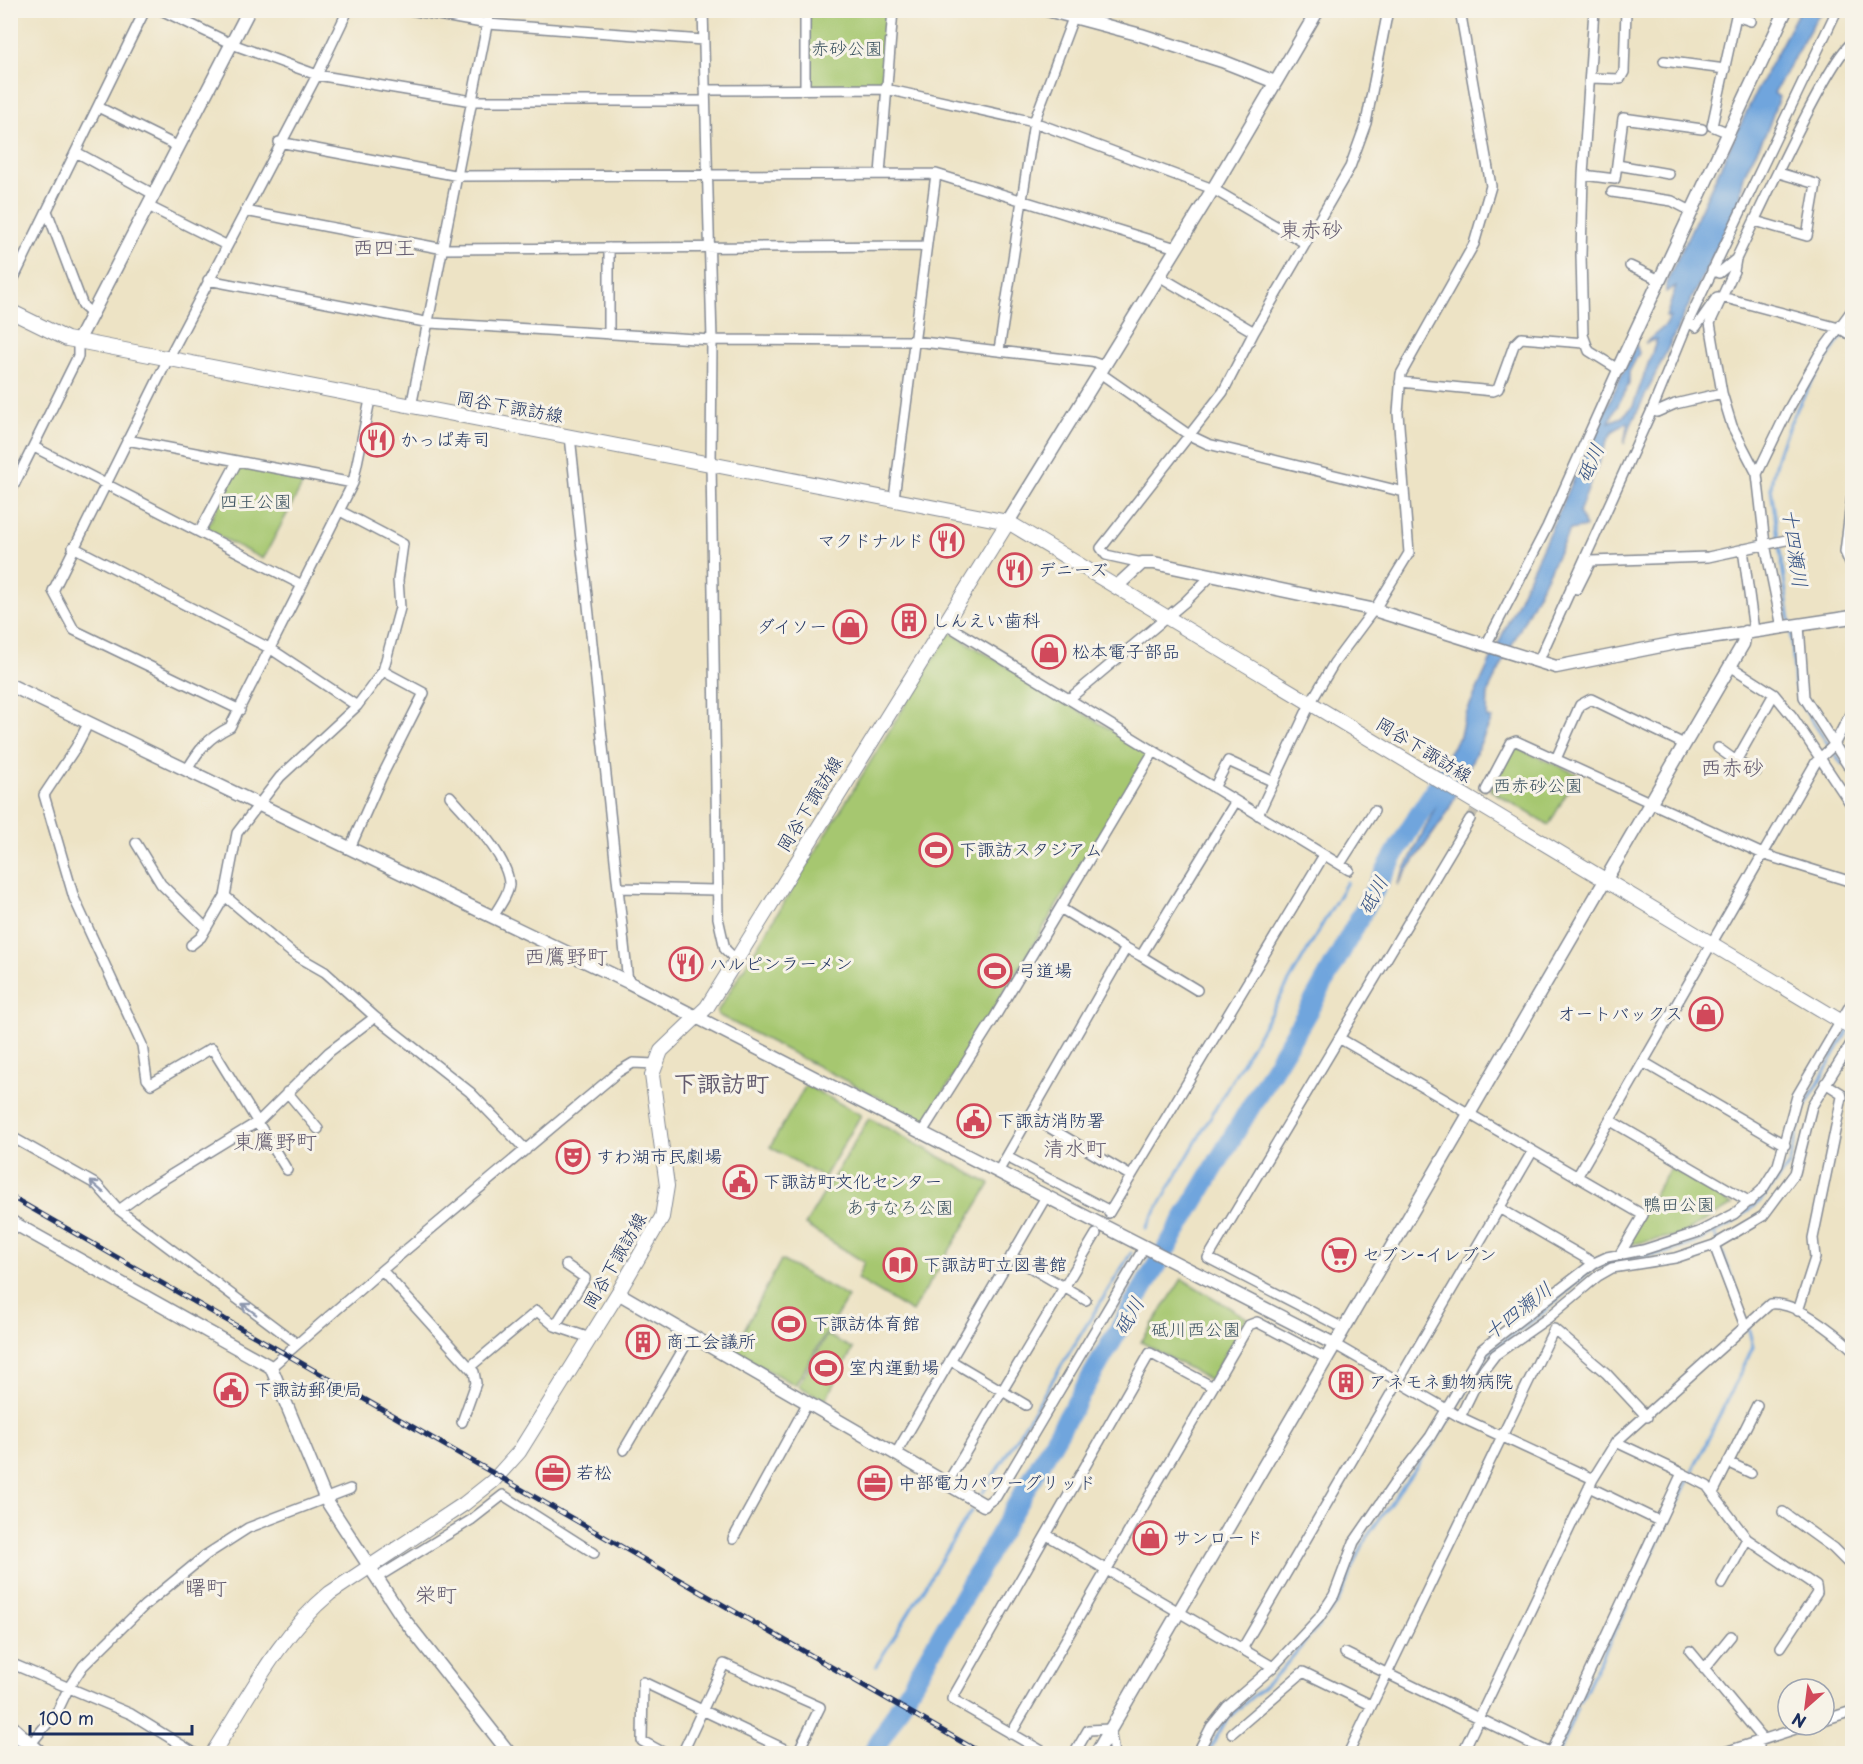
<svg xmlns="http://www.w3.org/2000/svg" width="1863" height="1764" font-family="'Playpen Sans','Klee One',sans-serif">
	<rect width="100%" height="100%" fill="#f7f3e8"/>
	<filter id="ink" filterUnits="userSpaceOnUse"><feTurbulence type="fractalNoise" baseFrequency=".0167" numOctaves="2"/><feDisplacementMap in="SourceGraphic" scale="12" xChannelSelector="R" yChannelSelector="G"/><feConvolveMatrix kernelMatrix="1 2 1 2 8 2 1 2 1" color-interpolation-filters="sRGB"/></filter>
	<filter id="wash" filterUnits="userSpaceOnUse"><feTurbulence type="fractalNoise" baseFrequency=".008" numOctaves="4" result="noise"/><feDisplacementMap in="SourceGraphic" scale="24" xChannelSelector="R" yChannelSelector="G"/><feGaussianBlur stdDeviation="1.35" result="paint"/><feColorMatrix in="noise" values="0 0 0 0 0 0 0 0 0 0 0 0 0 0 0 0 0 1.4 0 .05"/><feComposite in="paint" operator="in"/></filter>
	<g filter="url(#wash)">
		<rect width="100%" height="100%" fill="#ede3c5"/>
		<path fill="#a6c76f" stroke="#607b66" stroke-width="1.5" d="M 886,10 L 889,14 L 883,82 L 879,87 L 809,86 L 809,11 Z
			M 238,464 L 306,478 L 263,559 L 206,530 Z
			M 950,632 L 1149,753 L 926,1122 L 718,1015 L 717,1012 Z
			M 1513,746 L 1577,774 L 1549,825 L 1490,790 Z
			M 806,1085 L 861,1115 L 824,1178 L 770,1147 Z
			M 869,1118 L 990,1184 L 912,1312 L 857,1279 L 864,1262 L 805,1225 Z
			M 1671,1168 L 1732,1205 L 1681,1235 L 1621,1246 Z
			M 781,1260 L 848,1297 L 795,1385 L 733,1351 Z
			M 1182,1279 L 1247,1318 L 1210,1380 L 1141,1342 Z
			M 827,1335 L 853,1349 L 825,1400 L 798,1386 Z"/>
		<path fill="#70a5dd" stroke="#466a9e" stroke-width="1.5" d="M 1799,11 L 1824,11 L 1817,17 L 1774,93 L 1779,97 C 1775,107 1772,118 1768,128 C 1758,152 1740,170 1741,197 L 1628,431 L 1624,444 L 1628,422 L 1613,431 L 1607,441 L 1579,512 L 1586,527 L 1570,530 L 1488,692 L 1487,718 L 1492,719 L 1446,815 L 1397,885 L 1435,808 L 1449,752 L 1460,736 L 1464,718 L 1636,344 L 1639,353 L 1629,372 L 1629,384 L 1609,422 L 1622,417 L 1633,406 L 1657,339 L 1645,343 L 1666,325 L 1670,317 L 1666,317 L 1676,286 L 1666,292 L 1666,283 L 1755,94 Z"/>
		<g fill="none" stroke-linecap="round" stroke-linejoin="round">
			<path stroke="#70a5dd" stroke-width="3" d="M 1790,622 L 1771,488 C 1776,433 1819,366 1852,323
				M 1791,628 L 1795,687 L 1802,706 L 1842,764
				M 1146,1228 L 1347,882
				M 1715,1233 L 1737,1291
				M 982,1494 L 1131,1253
				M 876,1666 L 971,1511
				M 1580,1702 L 1753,1347 L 1748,1326
				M 1207,1754 L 1227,1719 L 1278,1674 L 1337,1604 L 1366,1538 L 1447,1424 L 1489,1352 L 1539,1316 L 1592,1269 L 1617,1260 L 1668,1252 L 1695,1243 L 1731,1224 L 1761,1200 L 1789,1165 L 1802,1112 L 1848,1030
				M 1558,1754 L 1577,1708"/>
			<path stroke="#70a5dd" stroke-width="20" d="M 872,1754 C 1013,1511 1153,1268 1298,1028 C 1350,941 1392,848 1452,765"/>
		</g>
	</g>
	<g filter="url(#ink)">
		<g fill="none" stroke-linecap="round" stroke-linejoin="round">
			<path stroke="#c3bfb0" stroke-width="9" stroke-dasharray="9 4.5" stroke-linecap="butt" d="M 1470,819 L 1486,790"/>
			<g stroke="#848992" stroke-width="12">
				<path id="minor" d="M 161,10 L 232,44 L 317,75 L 472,101 L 705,101
					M 410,10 L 488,24 L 703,40
					M 703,10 L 712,340 L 711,463 L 718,918 L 725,949 L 736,960
					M 805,10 L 805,88
					M 1664,61 L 1725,69
					M 1590,78 L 1620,79 L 1624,72 L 1626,10
					M 705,90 L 886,89 L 1034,122 L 1213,189 L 1305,243
					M 98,107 L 179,147
					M 1729,133 L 1712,126 L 1736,16 L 1751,21
					M 279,142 L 459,176 L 936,174 L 1176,248
					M 76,152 L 155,195
					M 1617,165 L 1669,174
					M 880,174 L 893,10
					M 1583,175 L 1615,179 L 1623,118 L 1702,129
					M 1612,192 L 1672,201 L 1691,211
					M 148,206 L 226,245
					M 47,211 L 83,306 L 92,314
					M 245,211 L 444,249 L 926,246
					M 1755,221 L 1807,236 L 1816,184 L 1779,173
					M 609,248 L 609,334
					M 1630,266 L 1660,280
					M 1712,270 L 1719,273 L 1736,259
					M 1159,276 L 1254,332
					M 208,280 L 430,323 L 712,340 L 914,341 L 1092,362 L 1104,366
					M 10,286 L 145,10
					M 1688,322 L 1696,327 L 1717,297 L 1722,297 L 1839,328 L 1852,336
					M 999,350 L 1034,122 L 1073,18
					M 1100,373 L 1189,435 L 1208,444 L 1404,492
					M 1400,382 L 1493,391 L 1498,389 L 1514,345 L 1521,338 L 1584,343
					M 411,407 L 490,10
					M 1652,410 L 1657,412 L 1675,404 L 1722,393
					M 570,436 L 628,982
					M 127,440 L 353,483
					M 34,447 L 302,585 L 353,483 L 370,400
					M 1757,474 L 1732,426 L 1722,393 L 1710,323 L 1734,271 L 1736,259 C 1754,223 1829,57 1852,43
					M 10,493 L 78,356 L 78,341
					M 1852,495 L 1845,552 L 1852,568
					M 894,498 L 936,174
					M 340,511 L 403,544 L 398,580 L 400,608 L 383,671 L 357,706 L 280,777 L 237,833 L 225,896 L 292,953 L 325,972 L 375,1017 L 470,1092 L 526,1150
					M 200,531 L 237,462
					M 73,547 L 271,649 L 357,706
					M 1743,549 L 1754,631
					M 1142,563 L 1106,555 L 1101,548 L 1223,392 L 1254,332 L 1350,167 L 1366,123 L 1388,10
					M 1571,587 L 1577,589 L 1591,561 L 1708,557 L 1786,540
					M 944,623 L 1349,870
					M 1799,625 L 1804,697 L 1852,772
					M 1782,627 L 1765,544 L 1757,474 L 1787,412 L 1819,355 L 1852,310
					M 1486,645 L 1547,527 L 1618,369 L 1589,351 L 1583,335 L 1581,255 L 1583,175 L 1594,10
					M 1538,662 L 1652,410 L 1688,322 L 1837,10
					M 1730,666 L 1774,694 L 1792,716 L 1852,806
					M 1069,699 L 1185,602 L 1211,576
					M 240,710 L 74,630 L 53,591 L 168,359 L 317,75 L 348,10
					M 89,722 L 76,747 L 44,795 L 74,898 L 142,1045 L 147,1079 L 151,1084 L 212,1048 L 287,1170
					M 1718,748 L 1736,761 L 1774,694
					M 1556,759 L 1580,705 L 1591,699 L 1684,744
					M 1736,761 L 1756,772
					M 187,770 C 199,749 208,738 230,727 L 302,585
					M 1214,788 L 1228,761 L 1274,782
					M 1486,790 L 1511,743 L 1516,741 L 1765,855 L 1852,882
					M 450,796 C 468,817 508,856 509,884 C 509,894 498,908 493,917
					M 1258,815 L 1311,702 L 1334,663 L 1378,604 L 1409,553 L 1398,413 L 1401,374 L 1474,244 L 1491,186 L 1460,10
					M 136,843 L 161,884 L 206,928
					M 350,848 L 381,778 L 424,693 L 383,671
					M 1340,864 L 1374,811
					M 618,888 L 717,890
					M 1060,908 L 1126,948
					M 191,945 L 201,937 L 225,896
					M 1141,956 L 1197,990
					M 1339,1038 L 1643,1215 L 1620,1254
					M 1645,1063 L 1785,1145
					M 287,1092 L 318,1129
					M 1030,1116 L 1131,1176
					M 1611,1121 L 1750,1202
					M 922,1132 L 993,1020 L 1154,751
					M 10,1136 L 97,1185 L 119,1210 L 296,1343
					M 1007,1157 L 1110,1211
					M 999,1170 L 1126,948 L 1141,956 L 1236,801
					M 1577,1177 L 1816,762 L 1834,745 L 1852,710
					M 1499,1208 L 1594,1263
					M 119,1210 L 148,1189 L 259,1121 L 329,1052 L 375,1017
					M 1109,1213 L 1324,855
					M 1714,1245 L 1745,1326
					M 1011,1256 L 1086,1300
					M 382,1270 L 474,1372 L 476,1383 L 462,1422
					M 1798,1311 L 1815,1258 L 1813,1238 L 1842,1097 L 1841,1093 L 1825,1083
					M 555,1326 L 585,1278 L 566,1265
					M 1343,1328 L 1208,1258 L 1470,819
					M 1334,1344 L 1460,1417 L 1593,1479
					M 950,1360 L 1026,1405
					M 471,1366 L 537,1311 L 555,1326 L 590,1338
					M 271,1367 L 382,1270 L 618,1072 L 633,1063 L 654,1064
					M 1460,1417 L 1482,1372 L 1495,1355 L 1548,1318 L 1598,1276 L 1612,1268 L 1675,1258 L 1714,1245 L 1763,1216 L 1795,1173 L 1812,1106 L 1852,1042
					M 624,1450 L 691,1336
					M 895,1455 L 1047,1195
					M 1728,1462 L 1751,1473
					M 1682,1473 L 1707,1486 L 1747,1539 L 1816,1586 L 1817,1593 L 1781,1647
					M 946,1485 L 1096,1234
					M 1589,1487 L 1659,1521
					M 1713,1493 L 1757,1405
					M 984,1505 L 996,1497 L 1145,1246
					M 1783,1512 L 1833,1548 L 1852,1567
					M 1047,1535 L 1273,1667
					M 733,1539 L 807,1404
					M 378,1577 L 471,1520 L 503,1495 L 594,1553
					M 1722,1584 L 1747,1539
					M 1242,1649 L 1532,1152
					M 1690,1651 L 1763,1739
					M 1345,1653 L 1552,1754
					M 10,1663 L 131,1714 L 196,1754
					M 1704,1669 L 1731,1636
					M 1824,1720 L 1852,1711
					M 1232,1733 L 1303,1672 L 1371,1705
					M 1011,1734 L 1249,1325 L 1257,1322 L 1326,1358
					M 30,1745 L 58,1710 L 69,1687 L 83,1666 L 144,1606 L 206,1555 L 248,1528 L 350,1489
					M 666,1754 L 642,1741 L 643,1682 L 795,1754
					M 682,1754 L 724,1664 L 820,1707 L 797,1754
					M 1047,1754 L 952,1699 L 1150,1353 L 1213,1387
					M 1074,1754 L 1088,1730 L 1110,1729 L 1114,1754
					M 1197,1754 L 1211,1727 L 1227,1707 L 1273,1667 L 1319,1618 L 1334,1595 L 1354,1542 L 1396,1481 L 1430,1437 L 1482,1349 L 1594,1263 L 1607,1257 L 1643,1250 L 1699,1232 L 1734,1214 L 1762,1190 L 1778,1165 L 1797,1096 L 1852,1002
					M 1348,1754 L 1554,1329 L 1606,1373 L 1647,1417
					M 1462,1754 L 1593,1479 L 1616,1442 L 1770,1304 C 1796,1301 1834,1332 1852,1349
					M 1551,1754 L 1682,1473 L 1616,1442
					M 1719,1754 L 1808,1725
					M 1759,1754 L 1759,1740"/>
			</g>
			<g stroke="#848992" stroke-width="15">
				<path id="tertiary" d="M 1047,10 L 1141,35 L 1222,61 L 1275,82
					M 78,341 L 249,10
					M 1618,369 L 1786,10
					M 1008,522 L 1213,189 L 1318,10
					M 1116,587 L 1142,563 L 1154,563 L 1371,609 L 1556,667 L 1676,643 L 1852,617
					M 10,685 L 628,982 L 1334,1344
					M 10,1221 L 271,1367 L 326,1500 L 403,1618 L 510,1754
					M 618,1293 L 984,1505
					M 1096,1754 L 1743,644 L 1745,632"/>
			</g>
			<g stroke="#848992" stroke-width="16">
				<path id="secondary" d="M 10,311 L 67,339 L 78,341 L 1008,522 L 1852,1028
					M 212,1754 C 248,1698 279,1635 330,1593 L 464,1504 L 493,1481 L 519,1452 L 618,1293 L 662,1217 L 667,1186 L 652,1075 L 661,1051 L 707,1007 L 1008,522"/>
			</g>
			<g stroke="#848992" stroke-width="18">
				<path id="trunk" d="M 10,1727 L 40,1754"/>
			</g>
			<use href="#minor" stroke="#fff" stroke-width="9"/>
			<use href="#tertiary" stroke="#fff" stroke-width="12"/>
			<use href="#secondary" stroke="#fff" stroke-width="14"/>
			<use href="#trunk" stroke="#fff" stroke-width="15"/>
			<g stroke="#1b2f5e" stroke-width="5">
				<path id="rail" d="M 10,1196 L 983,1754"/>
			</g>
			<use href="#rail" stroke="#f7f3e8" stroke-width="3" stroke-dasharray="9" stroke-linecap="butt"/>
		</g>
		<defs><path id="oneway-shaft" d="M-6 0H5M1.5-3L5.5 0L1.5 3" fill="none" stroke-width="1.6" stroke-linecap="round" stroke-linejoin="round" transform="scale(1.5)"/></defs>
		<g stroke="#8d97ae">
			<use href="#oneway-shaft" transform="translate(97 1187) rotate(-139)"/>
			<use href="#oneway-shaft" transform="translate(249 1309) rotate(-143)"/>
		</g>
	</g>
	<defs>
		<g id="restaurant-ring" transform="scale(1.725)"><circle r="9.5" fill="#f7f3e8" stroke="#d1495b" stroke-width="1.5"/><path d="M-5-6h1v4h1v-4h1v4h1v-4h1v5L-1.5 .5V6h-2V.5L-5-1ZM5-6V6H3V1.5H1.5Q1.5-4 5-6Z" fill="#d1495b"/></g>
		<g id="building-ring" transform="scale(1.725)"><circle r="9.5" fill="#f7f3e8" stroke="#d1495b" stroke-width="1.5"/><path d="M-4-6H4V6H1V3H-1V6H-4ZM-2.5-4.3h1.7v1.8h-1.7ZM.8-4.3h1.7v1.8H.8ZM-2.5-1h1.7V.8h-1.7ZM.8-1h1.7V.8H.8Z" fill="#d1495b"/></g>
		<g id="shop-ring" transform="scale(1.725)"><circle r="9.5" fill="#f7f3e8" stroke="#d1495b" stroke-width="1.5"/><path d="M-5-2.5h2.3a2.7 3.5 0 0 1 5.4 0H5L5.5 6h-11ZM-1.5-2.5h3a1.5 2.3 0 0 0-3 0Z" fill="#d1495b"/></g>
		<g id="stadium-ring" transform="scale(1.725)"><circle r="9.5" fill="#f7f3e8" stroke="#d1495b" stroke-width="1.5"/><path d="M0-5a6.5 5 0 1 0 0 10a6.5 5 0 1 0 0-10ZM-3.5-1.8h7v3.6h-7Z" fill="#d1495b"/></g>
		<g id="civic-ring" transform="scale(1.725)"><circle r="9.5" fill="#f7f3e8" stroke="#d1495b" stroke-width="1.5"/><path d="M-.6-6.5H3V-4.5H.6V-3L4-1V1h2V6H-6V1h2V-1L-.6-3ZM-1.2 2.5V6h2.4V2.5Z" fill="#d1495b"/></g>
		<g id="theatre-ring" transform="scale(1.725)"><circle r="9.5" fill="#f7f3e8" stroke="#d1495b" stroke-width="1.5"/><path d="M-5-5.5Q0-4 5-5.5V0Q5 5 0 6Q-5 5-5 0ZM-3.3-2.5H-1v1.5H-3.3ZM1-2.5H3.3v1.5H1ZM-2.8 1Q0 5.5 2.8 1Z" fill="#d1495b"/></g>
		<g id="supermarket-ring" transform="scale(1.725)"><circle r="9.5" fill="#f7f3e8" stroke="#d1495b" stroke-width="1.5"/><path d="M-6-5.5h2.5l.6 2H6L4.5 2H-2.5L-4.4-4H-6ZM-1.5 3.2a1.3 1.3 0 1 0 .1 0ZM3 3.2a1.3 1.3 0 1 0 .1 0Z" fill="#d1495b"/></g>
		<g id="library-ring" transform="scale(1.725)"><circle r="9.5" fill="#f7f3e8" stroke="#d1495b" stroke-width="1.5"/><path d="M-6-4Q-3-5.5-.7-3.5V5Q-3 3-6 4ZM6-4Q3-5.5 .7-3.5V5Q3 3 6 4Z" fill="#d1495b"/></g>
		<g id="office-ring" transform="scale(1.725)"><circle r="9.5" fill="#f7f3e8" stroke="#d1495b" stroke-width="1.5"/><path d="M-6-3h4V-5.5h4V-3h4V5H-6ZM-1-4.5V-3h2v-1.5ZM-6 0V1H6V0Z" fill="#d1495b"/></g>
	</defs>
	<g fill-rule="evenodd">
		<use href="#restaurant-ring" x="377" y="440"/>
		<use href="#restaurant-ring" x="947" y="541"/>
		<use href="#restaurant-ring" x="1015" y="570"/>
		<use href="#building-ring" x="909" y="621"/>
		<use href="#shop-ring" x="850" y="627"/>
		<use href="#shop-ring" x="1049" y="652"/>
		<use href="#stadium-ring" x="936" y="850"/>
		<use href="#restaurant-ring" x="686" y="964"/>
		<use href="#stadium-ring" x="995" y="971"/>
		<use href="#shop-ring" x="1706" y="1014"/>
		<use href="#civic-ring" x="974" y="1121"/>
		<use href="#theatre-ring" x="573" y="1157"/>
		<use href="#civic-ring" x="740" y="1182"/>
		<use href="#supermarket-ring" x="1339" y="1255"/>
		<use href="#library-ring" x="900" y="1265"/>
		<use href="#stadium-ring" x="789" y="1324"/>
		<use href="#building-ring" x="643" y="1342"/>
		<use href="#stadium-ring" x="826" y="1368"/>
		<use href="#building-ring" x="1346" y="1382"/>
		<use href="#civic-ring" x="231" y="1390"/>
		<use href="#office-ring" x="553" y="1473"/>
		<use href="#office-ring" x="875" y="1483"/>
		<use href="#shop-ring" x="1150" y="1538"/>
	</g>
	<g text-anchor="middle" stroke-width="6" stroke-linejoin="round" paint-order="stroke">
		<g font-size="18" fill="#3e5562" stroke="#f7f3e8">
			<text x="847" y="55">赤砂公園</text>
			<text x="256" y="508">四王公園</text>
			<text x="1538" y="792">西赤砂公園</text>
			<text x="1679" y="1211">鴨田公園</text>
			<text x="900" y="1214">あすなろ公園</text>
			<text x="1196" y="1336">砥川西公園</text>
		</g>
		<g font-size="18" fill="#1b2f5e" stroke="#f7f3e8">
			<text transform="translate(510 407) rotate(10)" y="6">岡谷下諏訪線</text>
			<text transform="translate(1424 750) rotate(31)" y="6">岡谷下諏訪線</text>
			<text transform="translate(810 804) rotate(-59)" y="6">岡谷下諏訪線</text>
			<text transform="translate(615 1261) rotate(-60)" y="6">岡谷下諏訪線</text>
		</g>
		<g font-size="18" fill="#1b2f5e" stroke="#f7f3e8" text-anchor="start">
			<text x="400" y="446">かっぱ寿司</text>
			<text x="924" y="547" text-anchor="end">マクドナルド</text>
			<text x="1038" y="576">デニーズ</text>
			<text x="932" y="627">しんえい歯科</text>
			<text x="827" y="633" text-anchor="end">ダイソー</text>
			<text x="1072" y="658">松本電子部品</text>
			<text x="959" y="856">下諏訪スタジアム</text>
			<text x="709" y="970">ハルピンラーメン</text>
			<text x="1018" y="977">弓道場</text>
			<text x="1683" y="1020" text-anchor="end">オートバックス</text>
			<text x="997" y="1127">下諏訪消防署</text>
			<text x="596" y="1163">すわ湖市民劇場</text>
			<text x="763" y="1188">下諏訪町文化センター</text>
			<text x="1362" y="1261">セブン-イレブン</text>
			<text x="923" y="1271">下諏訪町立図書館</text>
			<text x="812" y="1330">下諏訪体育館</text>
			<text x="666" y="1348">商工会議所</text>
			<text x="849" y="1374">室内運動場</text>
			<text x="1369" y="1388">アネモネ動物病院</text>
			<text x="254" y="1396">下諏訪郵便局</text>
			<text x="576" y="1479">若松</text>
			<text x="898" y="1489">中部電力パワーグリッド</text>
			<text x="1173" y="1544">サンロード</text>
		</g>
		<g font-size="20" font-style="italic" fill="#355284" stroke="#f7f3e8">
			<text transform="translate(1590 463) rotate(-65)" y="7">砥川</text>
			<text transform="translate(1795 548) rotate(82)" y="7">十四瀬川</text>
			<text transform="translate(1373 895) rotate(-61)" y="7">砥川</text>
			<text transform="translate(1518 1311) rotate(-38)" y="7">十四瀬川</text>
			<text transform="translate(1129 1316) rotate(-60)" y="7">砥川</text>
		</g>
		<g font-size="21" fill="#645c70" stroke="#f7f3e8">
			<text x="1311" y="237">東赤砂</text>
			<text x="384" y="255">西四王</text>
			<text x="1732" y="775">西赤砂</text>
			<text x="566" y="964">西鷹野町</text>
			<text x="275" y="1149">東鷹野町</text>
			<text x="1075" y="1156">清水町</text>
			<text x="206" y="1595">曙町</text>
			<text x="436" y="1602">栄町</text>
		</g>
		<g font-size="24" font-weight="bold" fill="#645c70" stroke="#f7f3e8">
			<text x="721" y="1092">下諏訪町</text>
		</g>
	</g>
	<rect width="1863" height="1764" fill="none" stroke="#f7f3e8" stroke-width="36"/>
	<g transform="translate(1806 1707) rotate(208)"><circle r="28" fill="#f7f3e8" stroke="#9fa5b1" stroke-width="1.5"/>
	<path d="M0-4.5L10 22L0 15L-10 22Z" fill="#d1495b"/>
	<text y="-9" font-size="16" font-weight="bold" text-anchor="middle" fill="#1b2f5e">N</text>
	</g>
	<path d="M30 1725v9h162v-9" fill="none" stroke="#1b2f5e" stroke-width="3"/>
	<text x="39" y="1725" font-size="18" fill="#1b2f5e" stroke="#f7f3e8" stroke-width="4.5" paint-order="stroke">100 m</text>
</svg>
